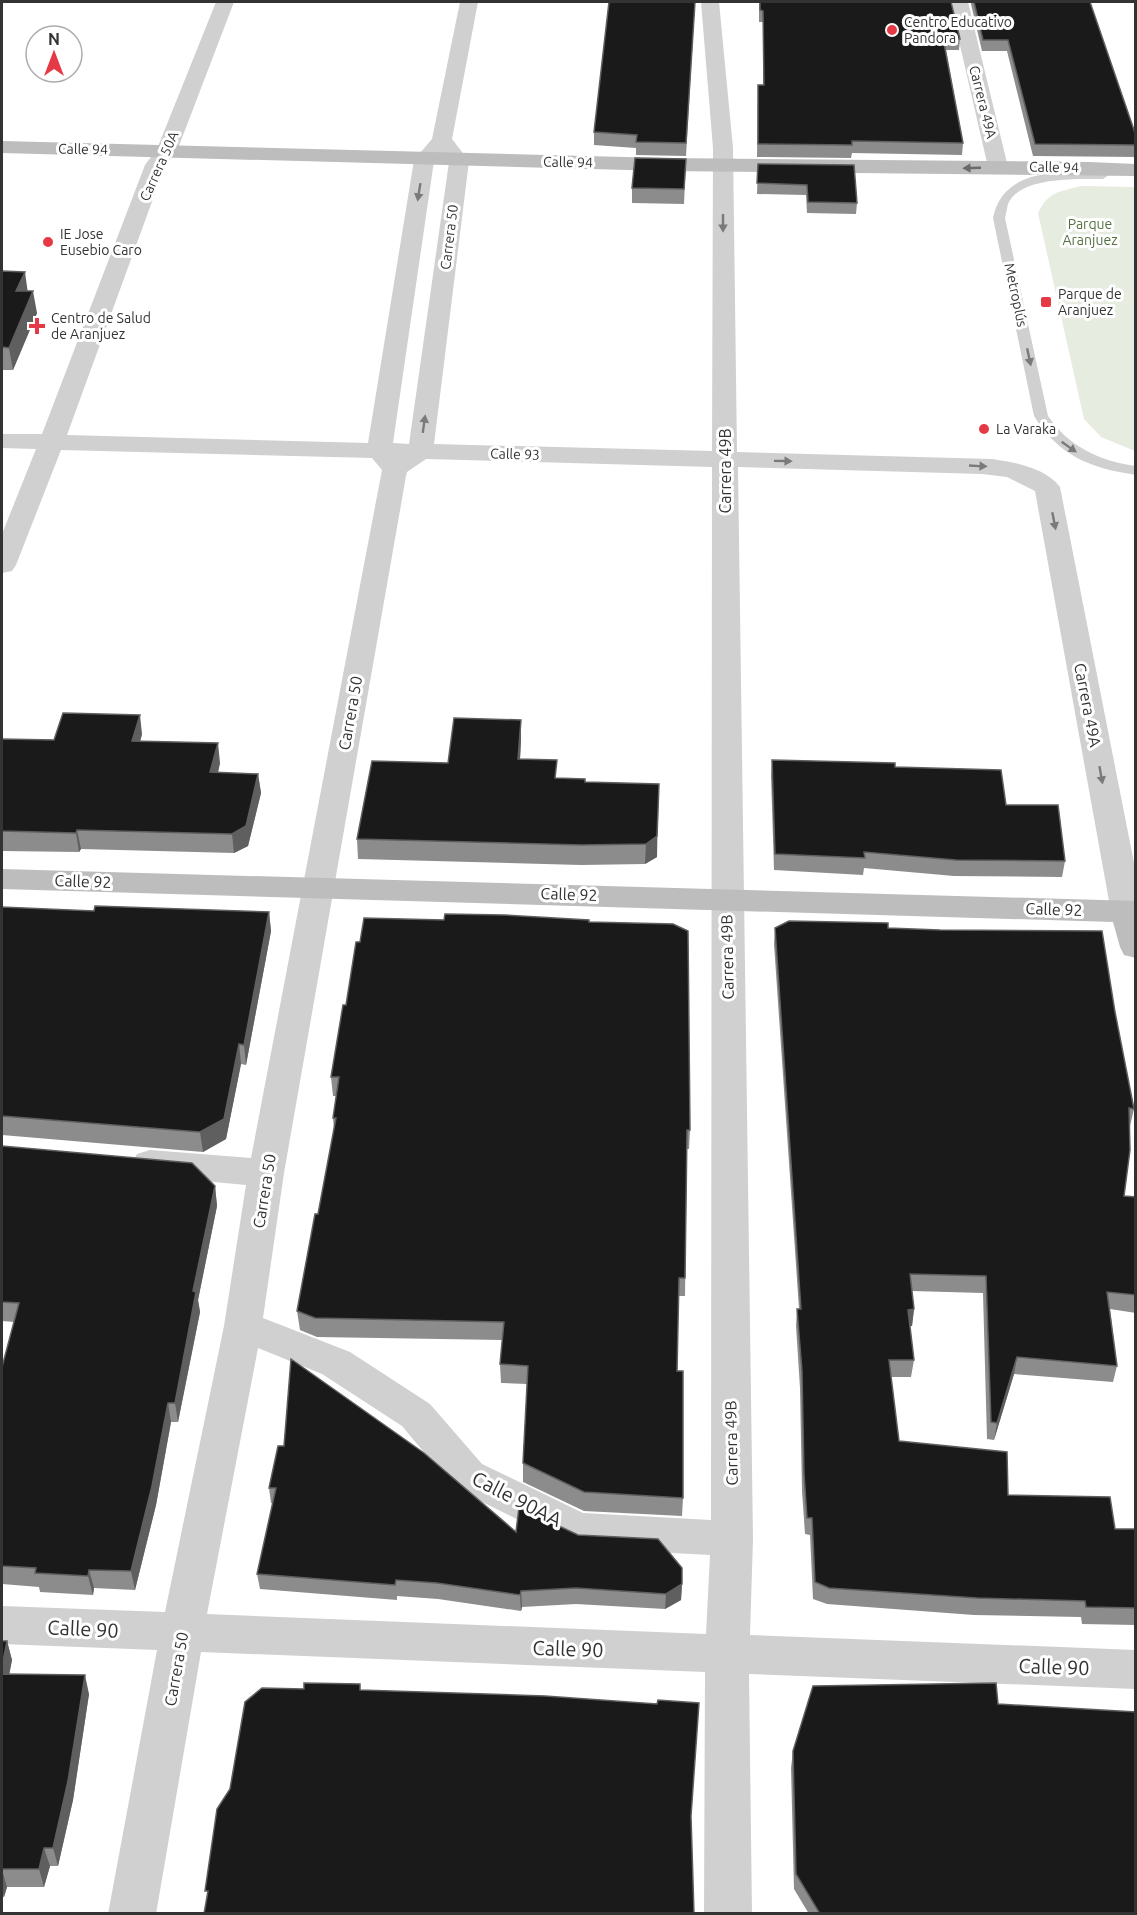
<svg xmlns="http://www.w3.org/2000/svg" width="1137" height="1915" font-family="Ubuntu,sans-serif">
	<rect width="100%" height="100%" fill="#fff"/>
	<path fill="#e6ecdf" d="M 1081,186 L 1135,187 L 1135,451 L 1101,437 L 1084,419 L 1038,213 C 1049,191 1059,192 1081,186 Z"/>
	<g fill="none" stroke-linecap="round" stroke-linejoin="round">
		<path fill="#d0d0d0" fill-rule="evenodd" d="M 1089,171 L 1103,171 L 1109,175 L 1103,179 C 1078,179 1020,176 1008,204 C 1007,208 1006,214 1005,218 L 1048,416 C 1069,447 1100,461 1136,466 L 1136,475 C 1090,468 1059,456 1034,416 L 993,218 C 1002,172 1050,172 1089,171 Z"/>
		<path fill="#d0d0d0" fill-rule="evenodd" d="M 216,2 L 234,2 L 177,151 L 165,166 L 67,435 L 368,443 L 414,160 L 432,139 L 460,2 L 478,2 L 452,139 L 469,161 L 434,444 L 712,451 L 713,148 L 701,2 L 719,2 L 733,148 L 737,452 L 992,459 C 1014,462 1046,468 1060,487 L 1136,873 L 1136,920 L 1127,923 L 1116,919 L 1111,912 L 1035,491 L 1007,477 L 982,474 L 738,467 L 753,1539 L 750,1635 L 1136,1650 L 1136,1689 L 749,1674 L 752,1914 L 704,1914 L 705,1672 L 201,1652 L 156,1914 L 108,1914 L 157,1650 L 2,1644 L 2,1606 L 165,1612 L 224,1326 L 246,1185 L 150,1176 L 137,1172 L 132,1163 L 137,1154 L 150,1150 L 251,1158 L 382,470 L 372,458 L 61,450 L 16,565 L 12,571 L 2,573 L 2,534 L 36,449 L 2,448 L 2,434 L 42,434 L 145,165 L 157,149 ZM 442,153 L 449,162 L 409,444 L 393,443 L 434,161 ZM 426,459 L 712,467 L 711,1520 L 583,1513 L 482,1464 L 430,1404 L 350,1352 L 263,1318 L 284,1173 L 406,476 L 407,472 ZM 258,1348 L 322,1374 L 402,1426 L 454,1488 L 563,1542 L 578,1548 L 710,1555 L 706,1634 L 207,1614 Z
			M 950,2 L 968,2 L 1008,167 L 1005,171 L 998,173 L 991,171 L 988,167 Z"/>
		<path fill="#bdbdbd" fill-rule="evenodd" d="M 2,141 L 664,158 L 1089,162 L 1136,164 L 1136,176 L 664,171 L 2,153 Z
			M 2,869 L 1136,901 L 1136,958 L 1124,955 L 1120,947 L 1113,922 L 2,889 Z"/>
	</g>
	<path fill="#8c8c8c" d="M 695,2 L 686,156 L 636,155 L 636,148 L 594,145 L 594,132 Z
		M 759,2 L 951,2 L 960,39 L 959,50 L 946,50 L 963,143 L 962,155 L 852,153 L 851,158 L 757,157 L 758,85 L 763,85 L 763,22 L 759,22 Z
		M 971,2 L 1090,2 L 1136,136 L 1136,157 L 1033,156 L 1007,51 L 982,51 L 971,4 Z
		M 686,159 L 684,204 L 632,203 L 632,188 Z
		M 758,164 L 857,203 L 856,214 L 807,213 L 806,195 L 757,194 Z
		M 2,271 L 28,291 L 37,313 L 13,370 L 2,370 Z
		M 142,734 L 140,742 L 220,763 L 218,773 L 258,774 L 261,793 L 248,846 L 234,853 L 81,849 L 79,852 L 2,851 L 2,739 L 54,740 Z
		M 521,740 L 520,759 L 557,778 L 585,782 L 659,784 L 657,857 L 645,864 L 581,865 L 358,859 L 357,839 L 448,763 Z
		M 772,760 L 895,767 L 1006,805 L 1065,861 L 1062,877 L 954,876 L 864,868 L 863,875 L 774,870 L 771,776 Z
		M 2,907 L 94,911 L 269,912 L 271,931 L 246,1065 L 241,1064 L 226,1139 L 203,1152 L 2,1135 Z
		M 444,920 L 589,922 L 690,1130 L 689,1149 L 687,1149 L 685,1296 L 678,1296 L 677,1371 L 683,1498 L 682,1516 L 584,1511 L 523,1482 L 523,1463 L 527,1384 L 501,1383 L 500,1364 L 502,1340 L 317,1337 L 300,1330 L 297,1311 L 318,1214 L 334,1129 L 333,1118 L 336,1096 L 333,1096 L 331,1077 L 346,1005 L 360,942 Z
		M 775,928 L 888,928 L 1115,1012 L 1134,1109 L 1130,1126 L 1129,1126 L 1124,1196 L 1136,1197 L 1136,1313 L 1110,1309 L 1117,1366 L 1113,1382 L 1014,1374 L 994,1440 L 987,1439 L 983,1293 L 912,1291 L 914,1309 L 912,1326 L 910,1326 L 914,1360 L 911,1377 L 891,1377 L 899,1441 L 1008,1495 L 1115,1529 L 1136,1529 L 1136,1625 L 1082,1624 L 1081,1617 L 974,1615 L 827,1604 L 813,1599 L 810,1535 L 805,1534 L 802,1491 L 800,1388 L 796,1326 L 797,1309 L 799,1309 L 774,944 Z
		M 2,1146 L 215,1186 L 217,1206 L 198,1300 L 200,1312 L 178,1422 L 171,1422 L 156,1505 L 135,1590 L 94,1588 L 93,1595 L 40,1592 L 39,1587 L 2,1584 L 2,1367 L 14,1322 L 2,1321 Z
		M 278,1446 L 516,1532 L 682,1584 L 681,1600 L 665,1609 L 576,1604 L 522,1607 L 521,1611 L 438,1599 L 397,1596 L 397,1600 L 260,1589 L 257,1574 L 273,1503 L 271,1503 L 269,1488 Z
		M 2,1641 L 7,1641 L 12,1660 L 9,1674 L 89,1694 L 73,1800 L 58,1866 L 50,1866 L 44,1887 L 7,1887 L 4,1897 L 2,1897 Z
		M 998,1704 L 1136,1914 L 809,1914 L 794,1889 L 791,1768 L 793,1751 Z"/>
	<path fill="#5f5f5f" d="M 25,272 L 28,294 L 16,291 Z
		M 33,291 L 37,313 L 13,370 L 9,348 Z
		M 140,715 L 142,734 L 135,761 L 132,741 Z
		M 521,720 L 521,740 L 519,779 L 518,759 Z
		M 218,743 L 220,763 L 213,792 L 210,772 Z
		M 258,774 L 261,793 L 248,846 L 234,853 L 232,834 Z
		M 77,830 L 81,849 L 79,852 L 76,833 Z
		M 657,836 L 657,857 L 645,864 L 646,844 Z
		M 269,912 L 271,931 L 246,1065 L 244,1045 Z
		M 239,1044 L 241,1064 L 226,1139 L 203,1152 L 200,1132 Z
		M 215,1186 L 217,1206 L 198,1300 L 200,1312 L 178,1422 L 175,1403 L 193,1291 Z
		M 914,1309 L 912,1326 L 905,1327 L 908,1310 Z
		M 1017,1357 L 1014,1374 L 994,1440 L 997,1423 Z
		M 168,1403 L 171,1422 L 156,1505 L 135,1590 L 131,1571 Z
		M 89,1570 L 94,1588 L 93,1595 L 88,1576 Z
		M 682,1584 L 681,1600 L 665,1609 L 666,1594 Z
		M 521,1591 L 522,1607 L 521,1611 L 520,1595 Z
		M 7,1641 L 12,1660 L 6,1692 L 2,1678 L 2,1667 Z
		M 85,1675 L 89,1694 L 73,1800 L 58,1866 L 53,1848 Z
		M 44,1848 L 50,1866 L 44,1887 L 39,1869 Z
		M 2,1870 L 7,1887 L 4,1897 L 2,1890 Z"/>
	<path fill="#1a1a1a" stroke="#5f5f5f" stroke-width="1.5" d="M 609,2 L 695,2 L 686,143 L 636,142 L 637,135 L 594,132 Z
		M 760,2 L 951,2 L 960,39 L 943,38 L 963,143 L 852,141 L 852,145 L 758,144 L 758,85 L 764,85 L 763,11 L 760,10 Z
		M 974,2 L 1090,2 L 1136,136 L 1136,145 L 1035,144 L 1008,40 L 983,40 Z
		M 635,158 L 686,159 L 684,189 L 632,188 Z
		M 758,164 L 854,165 L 857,203 L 808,202 L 807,185 L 757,183 Z
		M 2,271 L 25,272 L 16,291 L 33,291 L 9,348 L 2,347 Z
		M 63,713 L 140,715 L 132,741 L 218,743 L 210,772 L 258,774 L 246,826 L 232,834 L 77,830 L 76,833 L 2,831 L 2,739 L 54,740 Z
		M 454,718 L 521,720 L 518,759 L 557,760 L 555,778 L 585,779 L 585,782 L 659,784 L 657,836 L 646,844 L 581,845 L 357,839 L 372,761 L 448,763 Z
		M 772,760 L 895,763 L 895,767 L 1001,770 L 1006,805 L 1058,805 L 1065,861 L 956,860 L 864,852 L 865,858 L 775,854 Z
		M 95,906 L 269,912 L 244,1045 L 239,1044 L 224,1119 L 200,1132 L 2,1116 L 2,907 L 94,911 Z
		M 445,914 L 504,915 L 589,920 L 589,922 L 673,924 L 688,931 L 690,1130 L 687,1130 L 685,1278 L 679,1278 L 677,1371 L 683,1371 L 683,1498 L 584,1492 L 523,1463 L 528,1366 L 500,1364 L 504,1322 L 315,1318 L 297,1311 L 315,1214 L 318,1214 L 336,1118 L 333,1118 L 339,1077 L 331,1077 L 343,1005 L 346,1005 L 356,942 L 360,942 L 364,918 L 444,920 Z
		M 789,921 L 888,923 L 888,928 L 940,930 L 1102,931 L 1115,1012 L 1134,1109 L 1129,1108 L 1130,1150 L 1124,1196 L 1136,1197 L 1136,1295 L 1107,1292 L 1117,1366 L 1017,1357 L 997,1423 L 991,1422 L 986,1276 L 910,1274 L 914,1309 L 908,1310 L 914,1360 L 889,1360 L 899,1441 L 1007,1452 L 1008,1495 L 1110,1497 L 1115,1529 L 1136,1529 L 1136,1608 L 1086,1607 L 1085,1601 L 977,1598 L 829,1588 L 815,1582 L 812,1518 L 807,1518 L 804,1474 L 802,1371 L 797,1309 L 801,1309 L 775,928 Z
		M 2,1146 L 192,1163 L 215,1186 L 193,1291 L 196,1292 L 175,1403 L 168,1403 L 152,1486 L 131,1571 L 89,1570 L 88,1576 L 35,1573 L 36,1568 L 2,1566 L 2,1367 L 19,1303 L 2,1302 Z
		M 291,1359 L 424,1453 L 516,1532 L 519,1507 L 578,1535 L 658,1539 L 682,1568 L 682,1584 L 666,1594 L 576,1588 L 521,1591 L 520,1595 L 437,1583 L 396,1580 L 395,1585 L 257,1574 L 276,1488 L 269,1488 L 278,1446 L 284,1446 Z
		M 2,1641 L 7,1641 L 2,1667 Z
		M 2,1674 L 85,1675 L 68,1781 L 53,1848 L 44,1848 L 39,1869 L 2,1869 Z
		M 304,1683 L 360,1684 L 360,1690 L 545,1696 L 657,1704 L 658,1700 L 699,1703 L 691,1816 L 694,1914 L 204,1914 L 208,1891 L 205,1891 L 217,1809 L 230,1789 L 245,1702 L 262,1688 L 304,1689 Z
		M 996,1683 L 998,1704 L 1136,1712 L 1136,1914 L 820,1914 L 796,1874 L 793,1751 L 813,1686 Z"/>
	<defs><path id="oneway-solid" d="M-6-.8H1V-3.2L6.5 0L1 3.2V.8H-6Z" transform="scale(1.5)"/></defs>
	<use fill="#6a6a6a" href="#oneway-solid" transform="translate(972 168) rotate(178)"/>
	<g fill="#7a7a7a">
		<use href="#oneway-solid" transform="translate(419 192) rotate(99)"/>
		<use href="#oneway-solid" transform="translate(723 223) rotate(90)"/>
		<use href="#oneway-solid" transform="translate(1029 357) rotate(78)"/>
		<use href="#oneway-solid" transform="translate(424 424) rotate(-82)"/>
		<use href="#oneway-solid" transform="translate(1069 447) rotate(35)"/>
		<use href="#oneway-solid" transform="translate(783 461) rotate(1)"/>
		<use href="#oneway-solid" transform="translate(978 466) rotate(3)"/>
		<use href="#oneway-solid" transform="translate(1054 521) rotate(79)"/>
		<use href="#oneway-solid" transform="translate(1101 775) rotate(80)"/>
	</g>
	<g fill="#e63946" stroke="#fff" stroke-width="2">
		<circle cx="892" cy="30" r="6"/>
		<circle cx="48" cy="242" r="6"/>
		<rect x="1040" y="296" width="12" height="12" rx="3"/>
		<path d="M34 317h6v6h6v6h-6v6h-6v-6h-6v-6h6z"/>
		<circle cx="984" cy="429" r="6"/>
	</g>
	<g text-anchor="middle" stroke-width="6" stroke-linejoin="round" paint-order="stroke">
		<g font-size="14" fill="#333" stroke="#fff" text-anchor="start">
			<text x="904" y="27">Centro Educativo<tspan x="904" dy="16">Pandora</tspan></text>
			<text x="60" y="239">IE Jose<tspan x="60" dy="16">Eusebio Caro</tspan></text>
			<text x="1058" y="299">Parque de<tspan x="1058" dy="16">Aranjuez</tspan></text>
			<text x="51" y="323">Centro de Salud<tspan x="51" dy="16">de Aranjuez</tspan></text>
			<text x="996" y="434">La Varaka</text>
		</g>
		<g font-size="14" fill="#333" stroke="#fff">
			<text transform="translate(983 102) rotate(76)" y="5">Carrera 49A</text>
			<text transform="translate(83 149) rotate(1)" y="5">Calle 94</text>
			<text transform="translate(568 162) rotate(1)" y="5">Calle 94</text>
			<text transform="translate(159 166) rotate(-66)" y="5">Carrera 50A</text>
			<text transform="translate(1054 167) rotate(1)" y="5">Calle 94</text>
			<text transform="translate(449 237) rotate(-83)" y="5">Carrera 50</text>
			<text transform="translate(1016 295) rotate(78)" y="5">Metroplús</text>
			<text transform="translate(515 454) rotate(2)" y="5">Calle 93</text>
		</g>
		<g font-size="14" fill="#56703f" stroke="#fff">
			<text x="1090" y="229">Parque<tspan x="1090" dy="16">Aranjuez</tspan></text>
		</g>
		<g font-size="16" fill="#333" stroke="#fff">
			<text transform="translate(725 471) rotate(-90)" y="6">Carrera 49B</text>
			<text transform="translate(1088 705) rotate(79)" y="6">Carrera 49A</text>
			<text transform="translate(350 713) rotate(-80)" y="6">Carrera 50</text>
			<text transform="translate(83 881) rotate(2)" y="6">Calle 92</text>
			<text transform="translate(569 894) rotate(2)" y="6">Calle 92</text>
			<text transform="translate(1054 909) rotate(2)" y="6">Calle 92</text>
			<text transform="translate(727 957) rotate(-91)" y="6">Carrera 49B</text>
			<text transform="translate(264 1191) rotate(-81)" y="6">Carrera 50</text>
			<text transform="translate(731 1443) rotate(-91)" y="6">Carrera 49B</text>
			<text transform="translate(176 1669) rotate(-80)" y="6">Carrera 50</text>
		</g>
		<g font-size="20" fill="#333" stroke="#fff">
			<text transform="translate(517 1499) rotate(27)" y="7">Calle 90AA</text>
			<text transform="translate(83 1629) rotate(3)" y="7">Calle 90</text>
			<text transform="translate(568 1649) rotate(2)" y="7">Calle 90</text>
			<text transform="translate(1054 1667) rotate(2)" y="7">Calle 90</text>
		</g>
	</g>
	<rect width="1137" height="1915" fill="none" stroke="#333333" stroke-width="6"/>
	<g transform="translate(54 54)"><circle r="28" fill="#ffffff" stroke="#adadad" stroke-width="1.5"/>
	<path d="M0-4.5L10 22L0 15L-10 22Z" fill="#e63946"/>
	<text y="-9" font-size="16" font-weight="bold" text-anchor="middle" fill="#333333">N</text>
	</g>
</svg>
